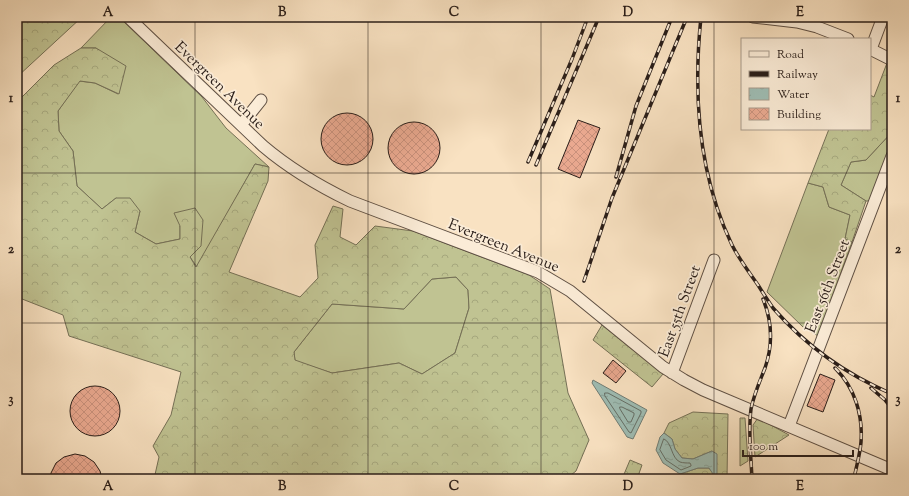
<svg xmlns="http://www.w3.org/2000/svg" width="909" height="496" font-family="'Sorts Mill Goudy',serif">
	<defs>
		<pattern id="forest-crowns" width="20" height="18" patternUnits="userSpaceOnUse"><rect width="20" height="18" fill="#c0c392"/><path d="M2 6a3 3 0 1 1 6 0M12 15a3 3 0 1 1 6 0" fill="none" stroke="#a5a77d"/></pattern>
		<pattern id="water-ripples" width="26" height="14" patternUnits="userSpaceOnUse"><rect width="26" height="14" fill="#9ebdb4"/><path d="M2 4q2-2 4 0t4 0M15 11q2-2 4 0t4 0" fill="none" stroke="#88a29a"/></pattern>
		<pattern id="building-cross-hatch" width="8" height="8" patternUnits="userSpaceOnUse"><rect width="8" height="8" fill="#eaa990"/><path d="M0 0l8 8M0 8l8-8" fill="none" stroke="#c9917c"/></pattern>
	</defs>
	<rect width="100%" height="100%" fill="#f9e2c2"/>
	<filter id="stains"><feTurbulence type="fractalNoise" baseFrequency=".005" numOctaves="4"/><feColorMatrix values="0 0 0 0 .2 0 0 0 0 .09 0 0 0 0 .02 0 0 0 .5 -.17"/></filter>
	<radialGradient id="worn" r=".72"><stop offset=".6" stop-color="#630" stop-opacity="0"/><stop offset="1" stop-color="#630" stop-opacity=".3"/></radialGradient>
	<path fill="#c0c392" stroke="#757056" d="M 111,17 L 117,17 L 120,18 L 202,97 L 226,128 L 269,167 L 255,164 L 197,267 L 190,257 L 180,226 L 180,239 L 156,244 L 135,232 L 140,211 L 116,198 L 102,209 L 77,186 L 73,151 L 59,131 L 58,111 L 79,81 L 95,83 L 118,94 L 96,48 L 81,48 Z
		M 892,132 L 892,140 L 870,201 L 866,201 L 841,185 L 851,162 L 866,160 Z
		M 808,183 L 823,187 L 829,207 L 850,215 L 845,239 L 852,242 L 818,336 L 803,327 L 767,292 Z
		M 456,277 L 468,290 L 469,308 L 455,353 L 422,374 L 399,363 L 332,373 L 295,361 L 294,352 L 332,304 L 404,309 L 432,279 Z"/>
	<path fill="url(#forest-crowns)" stroke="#757056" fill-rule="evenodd" d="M 17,17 L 82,17 L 17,77 Z
		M 81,48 L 96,48 L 126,66 L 119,94 L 95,83 L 80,81 L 58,111 L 59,131 L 73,151 L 77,186 L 102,209 L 116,198 L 130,198 L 140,211 L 135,232 L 156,244 L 180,239 L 180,226 L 174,213 L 195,208 L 203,220 L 201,246 L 190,257 L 196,267 L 255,164 L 269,167 L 268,181 L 229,272 L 300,297 L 318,278 L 315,245 L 333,206 L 343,209 L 340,237 L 356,245 L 375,226 L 413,231 L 529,275 L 550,289 L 568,393 L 589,440 L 576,471 L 566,479 L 154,479 L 159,457 L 153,446 L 171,415 L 181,372 L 69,336 L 63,315 L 17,297 L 17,102 L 54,65 ZM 456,277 L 468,290 L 469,308 L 455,353 L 422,374 L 399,363 L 332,373 L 295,360 L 294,352 L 332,304 L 404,309 L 432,279 Z
		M 887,63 L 892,66 L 892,132 L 866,160 L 851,162 L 841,185 L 866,201 L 852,242 L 845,239 L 850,215 L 829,207 L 823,187 L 808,183 L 829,129 L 870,129 L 870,95 L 874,97 Z
		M 602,325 L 663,374 L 652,387 L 593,340 Z
		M 693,412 L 728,414 L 727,479 L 685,479 L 680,474 L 698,468 L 709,468 L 715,476 L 712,451 L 693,459 L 682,458 L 675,449 L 672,439 L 664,433 L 669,423 Z
		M 740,418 L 745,418 L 748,461 L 740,466 Z
		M 758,418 L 789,435 L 755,457 L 753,425 Z
		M 630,460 L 642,465 L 637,479 L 622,479 Z"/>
	<path fill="url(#water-ripples)" stroke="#707d76" d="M 593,380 L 647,410 L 633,439 L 627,437 L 592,383 Z
		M 664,433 L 672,439 L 675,449 L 682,458 L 693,459 L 712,451 L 717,454 L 717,476 L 715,477 L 709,468 L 698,468 L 680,474 L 663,463 L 656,450 L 660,437 Z"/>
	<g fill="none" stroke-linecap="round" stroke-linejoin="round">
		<path stroke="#646e66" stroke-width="1" d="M 605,393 L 608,393 L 641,411 L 641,413 L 631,433 L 629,432 L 605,396 Z
			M 620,407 L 622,407 L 634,413 L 634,415 L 631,422 L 628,422 L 620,409 Z
			M 664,439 C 672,442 671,458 680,462 C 683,463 687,463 690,463 L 691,465 L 691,466 L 681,470 L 666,460 L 660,450 Z"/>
	</g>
	<path fill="url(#building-cross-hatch)" stroke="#2a1e19" d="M321 139a26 26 0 1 1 52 0a26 26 0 1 1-52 0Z
		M 578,120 L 600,128 L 580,178 L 558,169 Z
		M388 148a26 26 0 1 1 52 0a26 26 0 1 1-52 0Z
		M 613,360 L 626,371 L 616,383 L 603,373 Z
		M 820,374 L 835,380 L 823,412 L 807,406 Z
		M70 411a25 25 0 1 1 50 0a25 25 0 1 1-50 0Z
		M 75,454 L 85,456 L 94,462 L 100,471 L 102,479 L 50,479 L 51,473 L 56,463 L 64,457 Z"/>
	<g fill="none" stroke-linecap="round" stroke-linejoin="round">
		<g stroke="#5e4f43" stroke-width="13">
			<path id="minor" d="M 128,17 L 263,146 C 290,169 319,186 350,201 L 538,272 L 570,291 L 663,367 L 684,380 L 703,390 L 892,470
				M 753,17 L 797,22 L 817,27 L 848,39
				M 870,49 L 892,60
				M 871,49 L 883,17
				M 241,125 L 261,100
				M 672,373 L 714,260
				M 789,426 L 892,156"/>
		</g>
		<use href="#minor" stroke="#fbecd7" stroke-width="11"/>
		<g stroke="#2a1e19" stroke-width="3.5">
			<path id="rail" d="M 701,17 C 693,94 698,174 732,245 C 739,259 749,272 758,285 C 763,293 768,301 773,308 C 807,347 845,374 892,394
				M 528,162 L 572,59 L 588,17
				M 536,165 L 599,17
				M 616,177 L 636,106 L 672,17
				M 584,281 L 612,198 L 687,17
				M 835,368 C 855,388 863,415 861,442 C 860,455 856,467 854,479
				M 871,388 L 885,400 L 892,409
				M 752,479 C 751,456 748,432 751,409 C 754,394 760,381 765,368 C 773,345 772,321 763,299"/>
		</g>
		<use href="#rail" stroke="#fbecd7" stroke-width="2" stroke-dasharray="6" stroke-linecap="butt"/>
	</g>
	<path fill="none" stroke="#2a1e19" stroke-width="1" stroke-opacity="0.55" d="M 195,17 L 195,479M 368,17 L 368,479M 541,17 L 541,479M 714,17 L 714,479M 17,173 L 892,173M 17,323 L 892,323"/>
	<g text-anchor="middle" stroke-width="3.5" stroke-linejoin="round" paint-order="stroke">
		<g font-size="15" fill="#2a1e19" stroke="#fbecd7">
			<text transform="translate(220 85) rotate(44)" y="5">Evergreen Avenue</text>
			<text transform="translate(504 245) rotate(22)" y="5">Evergreen Avenue</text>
			<text transform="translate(827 286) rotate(-69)" y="5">East 56th Street</text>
			<text transform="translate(679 311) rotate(-70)" y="5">East 55th Street</text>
		</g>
	</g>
	<rect width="909" height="496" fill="none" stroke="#f9e2c2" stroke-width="44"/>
	<rect x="741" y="38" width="130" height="92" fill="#fbecd7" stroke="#a79a8b"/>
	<rect x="749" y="51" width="20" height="6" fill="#fbecd7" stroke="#a79a8b"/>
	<text x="777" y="58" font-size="12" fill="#2a1e19">Road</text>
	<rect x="749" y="71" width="20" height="6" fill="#2a1e19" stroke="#a79a8b"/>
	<text x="777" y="78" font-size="12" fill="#2a1e19">Railway</text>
	<rect x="749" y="88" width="20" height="12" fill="url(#water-ripples)" stroke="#a79a8b"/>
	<text x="777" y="98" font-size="12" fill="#2a1e19">Water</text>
	<rect x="749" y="108" width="20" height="12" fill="url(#building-cross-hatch)" stroke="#a79a8b"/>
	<text x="777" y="118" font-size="12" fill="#2a1e19">Building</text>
	<path d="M743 450v6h110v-6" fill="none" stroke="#2a1e19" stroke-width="2"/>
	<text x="749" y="450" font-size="12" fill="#2a1e19" stroke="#fbecd7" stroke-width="3" paint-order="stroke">100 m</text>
	<rect x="22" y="22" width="865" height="452" fill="none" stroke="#2a1e19" stroke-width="1.5"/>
	<g font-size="13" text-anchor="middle" font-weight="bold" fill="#2a1e19">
		<text x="108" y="16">A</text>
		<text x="282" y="16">B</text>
		<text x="454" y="16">C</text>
		<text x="628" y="16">D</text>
		<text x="800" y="16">E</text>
		<text x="11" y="102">1</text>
		<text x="898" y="102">1</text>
		<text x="11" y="253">2</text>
		<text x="898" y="253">2</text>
		<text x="11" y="403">3</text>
		<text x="898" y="403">3</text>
		<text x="108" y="490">A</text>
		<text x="282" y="490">B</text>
		<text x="454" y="490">C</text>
		<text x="628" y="490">D</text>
		<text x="800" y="490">E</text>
	</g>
	<rect width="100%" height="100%" filter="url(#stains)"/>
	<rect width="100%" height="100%" fill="url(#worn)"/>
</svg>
